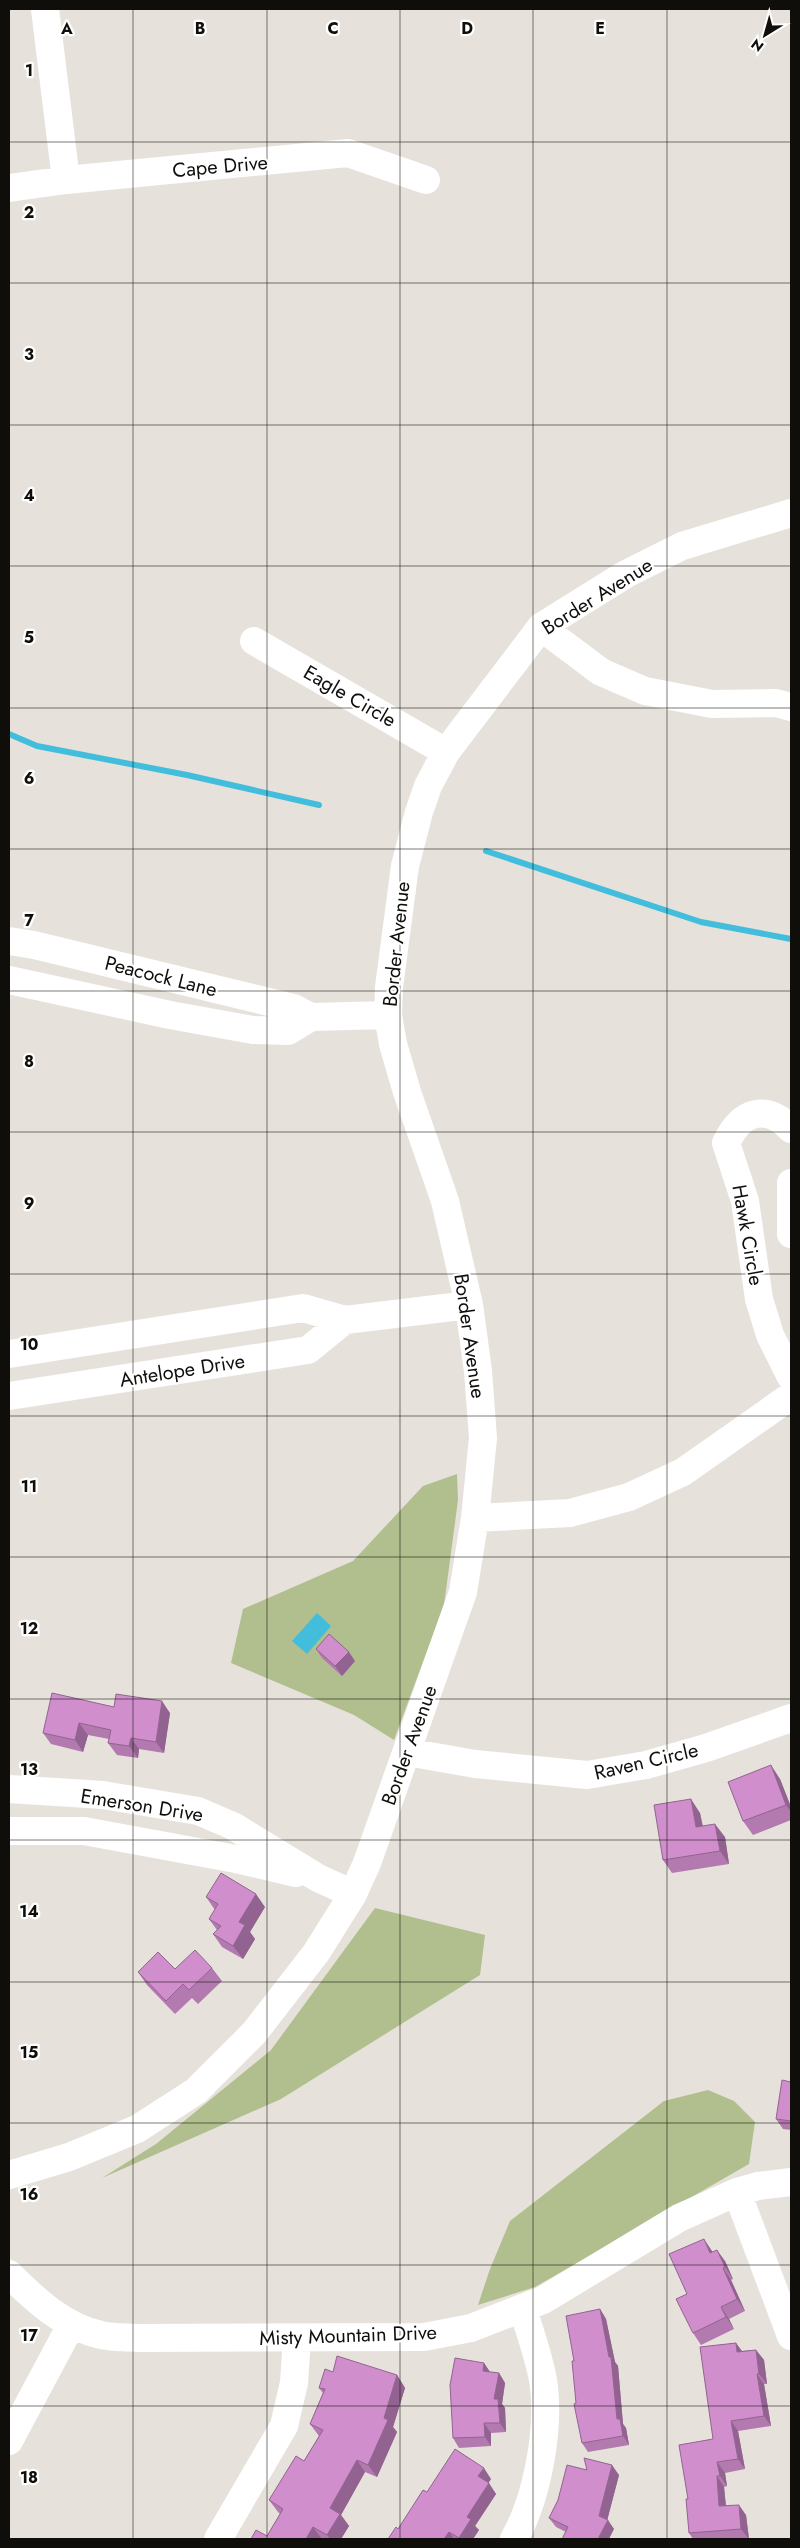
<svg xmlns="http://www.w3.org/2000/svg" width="800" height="2548" font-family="Jost,sans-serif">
	<rect width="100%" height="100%" fill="#e6e2db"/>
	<path fill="#b0bf8d" d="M 457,1474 L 458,1500 L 444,1605 L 394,1740 L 354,1715 L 231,1663 L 243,1609 L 353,1561 L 423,1486 Z
		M 375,1908 L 485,1935 L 480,1975 L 281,2099 L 102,2178 L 156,2144 L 271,2050 Z
		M 708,2090 L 734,2101 L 755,2122 L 749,2164 L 535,2287 L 478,2305 L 490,2269 L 510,2221 L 664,2101 Z"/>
	<path fill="#42bedc" d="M 317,1613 L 331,1626 L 307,1654 L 292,1641 Z"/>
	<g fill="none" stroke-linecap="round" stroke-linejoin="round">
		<path stroke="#42bedc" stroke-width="6" d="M 9,734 L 37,746 L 187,775 L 319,805
			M 486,851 L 701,922 L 791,939"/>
		<path stroke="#fff" stroke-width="28" d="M 45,9 L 66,180
			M 9,188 L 66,180 L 348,153 L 426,180
			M 541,627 L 601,672 L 645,691 L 712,704 L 776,703 L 791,707
			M 254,641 L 446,752
			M 9,941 L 34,945 L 294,1008 L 311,1017
			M 9,980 L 170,1015 L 253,1030 L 288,1031 L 311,1017 L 388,1015
			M 791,1129 C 766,1103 741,1111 726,1143 L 745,1201 L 759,1299 L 770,1335 L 791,1377
			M 791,1183 L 791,1234
			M 9,1354 L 303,1308 L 345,1320 L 469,1305
			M 9,1396 L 308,1350 L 345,1320
			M 475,1518 L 570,1513 L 629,1497 L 683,1472 L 791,1396
			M 407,1752 L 475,1764 L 587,1775 L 646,1765 L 706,1748 L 791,1718
			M 9,1789 L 103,1795 L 198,1811 L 233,1826 L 318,1878 L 353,1894
			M 9,1831 L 84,1831 L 236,1859 L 296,1873
			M 9,2175 L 69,2157 L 137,2129 L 196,2091 L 254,2033 L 316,1953 L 353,1894 L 367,1863 L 463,1592 L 475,1518 L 483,1438 L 478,1371 L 469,1305 L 445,1201 L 407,1092 L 393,1044 L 388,1015 L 389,987 L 405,866 L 419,812 L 428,786 L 446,752 L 541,627 L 626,574 L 682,546 L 791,513
			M 737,2192 L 791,2336
			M 9,2274 C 35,2300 64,2327 101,2335 C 113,2338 127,2337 140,2338 L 424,2337 L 471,2328 L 543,2300 L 679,2218 L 737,2192 L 758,2186 L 791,2182
			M 9,2441 L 71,2325
			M 218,2539 L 284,2426 L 294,2383 L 297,2338
			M 514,2539 C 537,2499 549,2433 544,2387 C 541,2361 530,2334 523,2309"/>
	</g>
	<path fill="#b37ab0" d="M 316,1649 L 355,1661 L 342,1676 L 322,1658 Z
		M 114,1707 L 170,1713 L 164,1753 L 139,1749 L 138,1758 L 117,1755 L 108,1743 L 109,1739 L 88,1735 L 83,1752 L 51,1744 L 43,1733 Z
		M 780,1779 L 791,1807 L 791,1820 L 753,1835 L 743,1821 Z
		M 700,1813 L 703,1826 L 725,1837 L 729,1864 L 672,1873 L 663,1860 Z
		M 206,1897 L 265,1907 L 250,1932 L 255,1939 L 243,1959 L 222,1947 L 213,1934 L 217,1930 L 209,1919 L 215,1910 Z
		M 212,1968 L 222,1981 L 198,2004 L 192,1998 L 175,2014 L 147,1985 L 138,1972 Z
		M 791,2082 L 791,2130 L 783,2129 L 776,2119 Z
		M 712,2252 L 725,2261 L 733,2279 L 731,2280 L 745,2311 L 729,2319 L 734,2329 L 701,2345 L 693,2333 Z
		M 600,2309 L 606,2319 L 615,2362 L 618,2366 L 623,2424 L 626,2428 L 629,2445 L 588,2452 L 582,2443 L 576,2403 L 574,2361 Z
		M 736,2343 L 742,2351 L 756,2350 L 764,2360 L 767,2384 L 764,2384 L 771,2426 L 738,2431 L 745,2469 L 725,2473 L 727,2486 L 724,2487 L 726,2506 L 746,2515 L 749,2539 L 693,2539 L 689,2533 L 713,2439 Z
		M 484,2363 L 490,2372 L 499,2373 L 505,2383 L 502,2404 L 505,2408 L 506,2432 L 491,2433 L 491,2446 L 459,2448 L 453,2438 Z
		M 333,2372 L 397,2375 L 405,2388 L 393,2427 L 397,2432 L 377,2477 L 365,2472 L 341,2515 L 349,2526 L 341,2539 L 251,2539 L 267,2536 L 280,2514 L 278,2512 L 269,2500 L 304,2461 L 319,2436 L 310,2424 L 323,2393 L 319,2388 Z
		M 587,2470 L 619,2475 L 607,2520 L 614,2529 L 566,2532 L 556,2527 L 549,2518 L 558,2500 Z
		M 491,2479 L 488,2483 L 496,2494 L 475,2526 L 479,2530 L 473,2539 L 388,2539 L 398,2529 L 427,2492 Z"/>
	<path fill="#926390" d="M 349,1652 L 355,1661 L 342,1676 L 335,1666 Z
		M 162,1701 L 170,1713 L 164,1753 L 156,1742 Z
		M 79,1723 L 88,1735 L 83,1752 L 75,1740 Z
		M 131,1738 L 139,1749 L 138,1758 L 129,1746 Z
		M 771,1765 L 780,1779 L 791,1807 L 791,1812 L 786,1805 Z
		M 691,1799 L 700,1813 L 705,1840 L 696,1827 Z
		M 715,1824 L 725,1837 L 729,1864 L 720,1851 Z
		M 256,1894 L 265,1907 L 250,1932 L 255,1939 L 243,1959 L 233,1946 L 239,1922 Z
		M 704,2239 L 712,2251 L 718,2265 L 710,2253 Z
		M 717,2250 L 725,2261 L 733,2279 L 725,2267 Z
		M 723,2268 L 731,2280 L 745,2311 L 737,2299 Z
		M 721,2307 L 729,2319 L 734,2329 L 726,2317 Z
		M 600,2309 L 606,2319 L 615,2362 L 618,2366 L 623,2424 L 626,2428 L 629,2445 L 623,2436 L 617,2419 L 609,2357 Z
		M 736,2343 L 743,2353 L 737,2352 Z
		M 756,2350 L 764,2360 L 767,2384 L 759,2374 Z
		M 484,2363 L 490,2372 L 483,2371 Z
		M 499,2373 L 505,2383 L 502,2404 L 505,2408 L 506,2432 L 500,2423 L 494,2399 Z
		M 757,2374 L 764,2384 L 771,2426 L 764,2416 Z
		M 397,2375 L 405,2388 L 393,2427 L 397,2432 L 377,2477 L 368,2465 Z
		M 731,2421 L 738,2431 L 745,2469 L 738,2459 Z
		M 484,2423 L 491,2433 L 491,2446 L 485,2437 Z
		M 357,2460 L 365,2472 L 341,2515 L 349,2526 L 341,2539 L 330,2539 L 327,2535 L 330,2508 Z
		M 717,2462 L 725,2473 L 727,2486 L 720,2476 Z
		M 612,2465 L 619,2475 L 606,2525 L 608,2520 L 614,2529 L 609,2539 L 598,2539 L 599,2516 Z
		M 484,2468 L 491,2479 L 486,2487 L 478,2476 Z
		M 717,2476 L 724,2487 L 727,2517 L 719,2506 Z
		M 489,2483 L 496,2494 L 475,2526 L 479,2530 L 473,2539 L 460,2539 L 459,2538 L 467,2517 Z
		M 739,2505 L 746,2515 L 749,2539 L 741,2529 Z
		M 313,2527 L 322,2539 L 306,2539 Z
		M 449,2532 L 454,2539 L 444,2539 Z"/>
	<path fill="#d08ecd" stroke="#926390" d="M 329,1634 L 349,1652 L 335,1666 L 316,1649 Z
		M 52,1693 L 114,1707 L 116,1694 L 162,1701 L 156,1742 L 131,1738 L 129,1746 L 108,1743 L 111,1730 L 79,1723 L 75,1740 L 43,1733 Z
		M 771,1765 L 786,1805 L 743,1821 L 728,1782 Z
		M 691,1799 L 696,1827 L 715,1824 L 720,1851 L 663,1860 L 654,1805 Z
		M 221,1873 L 256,1894 L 239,1922 L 245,1925 L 233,1946 L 213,1934 L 221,1926 L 209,1919 L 218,1904 L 206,1897 Z
		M 195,1950 L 212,1968 L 189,1990 L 183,1984 L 166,2001 L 138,1972 L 158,1952 L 175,1969 Z
		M 782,2080 L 791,2082 L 791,2121 L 776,2119 Z
		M 704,2239 L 710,2253 L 717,2250 L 725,2267 L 723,2268 L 737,2299 L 721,2307 L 726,2317 L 693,2333 L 676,2299 L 687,2294 L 669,2254 Z
		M 600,2309 L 609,2357 L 611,2357 L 617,2419 L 620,2419 L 623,2436 L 582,2443 L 574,2404 L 576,2403 L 572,2361 L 574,2361 L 566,2316 Z
		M 736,2343 L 737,2352 L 756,2350 L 759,2374 L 757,2374 L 764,2416 L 731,2421 L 738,2459 L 717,2462 L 720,2476 L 717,2476 L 719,2506 L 739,2505 L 741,2529 L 689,2533 L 686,2499 L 688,2499 L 679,2445 L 713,2439 L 700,2347 Z
		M 337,2356 L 397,2375 L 384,2418 L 388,2420 L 368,2465 L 357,2460 L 330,2508 L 340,2514 L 327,2535 L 313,2527 L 306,2539 L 251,2539 L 256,2530 L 267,2536 L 283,2509 L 269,2500 L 296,2456 L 304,2461 L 323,2430 L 310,2424 L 325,2389 L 319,2388 L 325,2369 L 333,2372 Z
		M 455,2358 L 484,2363 L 483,2371 L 499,2373 L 494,2399 L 498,2399 L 500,2423 L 484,2423 L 485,2437 L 453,2438 L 450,2385 Z
		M 455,2449 L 484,2468 L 478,2476 L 489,2483 L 467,2517 L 471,2519 L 459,2538 L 449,2532 L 444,2539 L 388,2539 L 396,2527 L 398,2529 L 423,2490 L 427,2492 Z
		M 584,2458 L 612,2465 L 599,2516 L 608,2520 L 598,2539 L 562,2539 L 568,2527 L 549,2518 L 558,2500 L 567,2465 L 587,2470 Z"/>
	<path fill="none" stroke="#0f0e0b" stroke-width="1" stroke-opacity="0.55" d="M 133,9 L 133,2539M 267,9 L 267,2539M 400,9 L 400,2539M 533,9 L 533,2539M 667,9 L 667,2539M 9,142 L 791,142M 9,283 L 791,283M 9,425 L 791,425M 9,566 L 791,566M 9,708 L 791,708M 9,849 L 791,849M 9,991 L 791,991M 9,1132 L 791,1132M 9,1274 L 791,1274M 9,1416 L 791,1416M 9,1557 L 791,1557M 9,1699 L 791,1699M 9,1840 L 791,1840M 9,1982 L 791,1982M 9,2123 L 791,2123M 9,2265 L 791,2265M 9,2406 L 791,2406"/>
	<g text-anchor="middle" stroke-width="4.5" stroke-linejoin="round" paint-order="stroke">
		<g font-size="20" fill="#0f0e0b" stroke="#fff">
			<text transform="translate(220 166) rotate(-5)" y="7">Cape Drive</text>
			<text transform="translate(597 596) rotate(-32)" y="7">Border Avenue</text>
			<text transform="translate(350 696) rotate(30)" y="7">Eagle Circle</text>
			<text transform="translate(396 944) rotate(-84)" y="7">Border Avenue</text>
			<text transform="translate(161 976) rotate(14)" y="7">Peacock Lane</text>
			<text transform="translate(748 1235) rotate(80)" y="7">Hawk Circle</text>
			<text transform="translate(470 1336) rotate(82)" y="7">Border Avenue</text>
			<text transform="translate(182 1370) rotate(-9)" y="7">Antelope Drive</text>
			<text transform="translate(409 1745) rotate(-70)" y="7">Border Avenue</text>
			<text transform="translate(646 1761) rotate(-13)" y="7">Raven Circle</text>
			<text transform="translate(142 1805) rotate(9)" y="7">Emerson Drive</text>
			<text transform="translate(348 2335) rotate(-2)" y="7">Misty Mountain Drive</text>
		</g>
	</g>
	<g font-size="16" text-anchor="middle" font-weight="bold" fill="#0f0e0b" stroke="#fff" stroke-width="4.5" stroke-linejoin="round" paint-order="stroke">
		<text x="67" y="34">A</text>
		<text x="200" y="34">B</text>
		<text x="333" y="34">C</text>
		<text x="467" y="34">D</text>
		<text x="600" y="34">E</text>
		<text x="29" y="76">1</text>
		<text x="29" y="218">2</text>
		<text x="29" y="360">3</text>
		<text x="29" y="501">4</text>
		<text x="29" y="643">5</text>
		<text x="29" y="784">6</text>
		<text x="29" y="926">7</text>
		<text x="29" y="1067">8</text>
		<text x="29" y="1209">9</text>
		<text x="29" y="1350">10</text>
		<text x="29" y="1492">11</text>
		<text x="29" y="1634">12</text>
		<text x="29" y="1775">13</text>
		<text x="29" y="1917">14</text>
		<text x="29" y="2058">15</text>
		<text x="29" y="2200">16</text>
		<text x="29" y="2341">17</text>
		<text x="29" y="2483">18</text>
	</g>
	<rect width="800" height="2548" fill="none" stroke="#0f0e0b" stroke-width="20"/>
	<g transform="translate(765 35) rotate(217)" stroke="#ffffff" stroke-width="4" paint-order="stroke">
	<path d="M0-4L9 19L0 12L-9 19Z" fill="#0f0e0b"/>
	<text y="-8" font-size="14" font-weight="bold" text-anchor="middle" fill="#0f0e0b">N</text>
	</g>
</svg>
